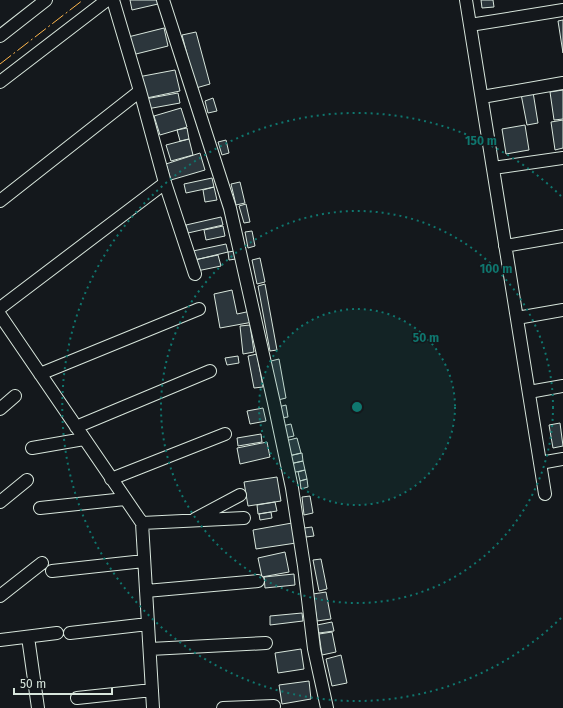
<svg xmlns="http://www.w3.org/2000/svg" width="563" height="708" font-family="'Fira Sans',sans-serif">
	<rect width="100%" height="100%" fill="#14181c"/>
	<path fill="#2c363c" stroke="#d8e6dc" d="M 130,0 L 157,0 L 158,4 L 132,10 Z
		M 481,0 L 493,0 L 494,7 L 482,8 Z
		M 563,20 L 563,53 L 558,21 Z
		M 164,28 L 168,46 L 132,55 L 128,37 Z
		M 196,32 L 210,84 L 196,88 L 182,35 Z
		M 175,70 L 180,91 L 142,99 L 138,77 Z
		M 563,90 L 563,119 L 554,120 L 550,92 Z
		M 533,92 L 538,123 L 527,125 L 521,94 Z
		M 178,93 L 180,103 L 147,109 L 145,99 Z
		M 213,98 L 217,111 L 208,113 L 205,101 Z
		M 181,108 L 187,127 L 160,135 L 154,116 Z
		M 563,120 L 563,148 L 555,150 L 551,122 Z
		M 525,125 L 529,150 L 506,154 L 502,129 Z
		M 187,128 L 189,139 L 180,141 L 177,130 Z
		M 189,139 L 193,155 L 171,161 L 166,145 Z
		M 226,140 L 229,153 L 222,155 L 218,142 Z
		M 200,153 L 205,170 L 171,180 L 166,164 Z
		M 212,178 L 214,187 L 186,193 L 184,184 Z
		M 240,182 L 245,203 L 236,205 L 231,184 Z
		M 214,187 L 217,200 L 205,202 L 203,190 Z
		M 246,204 L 250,222 L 244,223 L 239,206 Z
		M 221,217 L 223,225 L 188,233 L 186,225 Z
		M 223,226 L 225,236 L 206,240 L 204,230 Z
		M 252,231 L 255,246 L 248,248 L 245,232 Z
		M 226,244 L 228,252 L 195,260 L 193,251 Z
		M 235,251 L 236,259 L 229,260 L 228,252 Z
		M 218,255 L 221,266 L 197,271 L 194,260 Z
		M 260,258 L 265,282 L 257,284 L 252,260 Z
		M 265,284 L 277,350 L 270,351 L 258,286 Z
		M 232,290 L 237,314 L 251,311 L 253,322 L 220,328 L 214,294 Z
		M 250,325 L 254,352 L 243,354 L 240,326 Z
		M 257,354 L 263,387 L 254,388 L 248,356 Z
		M 238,356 L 239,363 L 227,365 L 225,358 Z
		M 279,359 L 286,398 L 278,400 L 271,361 Z
		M 286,405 L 288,417 L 280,418 L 278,407 Z
		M 263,408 L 266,421 L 250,424 L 247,411 Z
		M 560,423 L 563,446 L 553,448 L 549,425 Z
		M 291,424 L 294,436 L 285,438 L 282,426 Z
		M 261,434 L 262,442 L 238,446 L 237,438 Z
		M 297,438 L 301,453 L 289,456 L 285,441 Z
		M 267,442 L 270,457 L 240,464 L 237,448 Z
		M 302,453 L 303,461 L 290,464 L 288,456 Z
		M 303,461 L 305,470 L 291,473 L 289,464 Z
		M 305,470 L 307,479 L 300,481 L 298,472 Z
		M 277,477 L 281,501 L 248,506 L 244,482 Z
		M 307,479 L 308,487 L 301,489 L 300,481 Z
		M 310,496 L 313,513 L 304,515 L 302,497 Z
		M 275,502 L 277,511 L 258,514 L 257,505 Z
		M 271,512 L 272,518 L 260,520 L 259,514 Z
		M 292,523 L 296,543 L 256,549 L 253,530 Z
		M 312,527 L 314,536 L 306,537 L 304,528 Z
		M 285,552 L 289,572 L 262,577 L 258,558 Z
		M 321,559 L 327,589 L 319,591 L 313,560 Z
		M 294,574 L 295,585 L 265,588 L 264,577 Z
		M 326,592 L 331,619 L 317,621 L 313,594 Z
		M 302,613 L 303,621 L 270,625 L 270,616 Z
		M 332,622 L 334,631 L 319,633 L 317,625 Z
		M 332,632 L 336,652 L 322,655 L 319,634 Z
		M 301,649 L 304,669 L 278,673 L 275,653 Z
		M 341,655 L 347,683 L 332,686 L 326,659 Z
		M 309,681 L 311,699 L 282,704 L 279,685 Z"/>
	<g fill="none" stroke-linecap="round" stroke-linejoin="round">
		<g stroke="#d8e6dc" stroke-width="14">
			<path id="street" d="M 113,0 L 140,91 L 165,183 L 195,274
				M 163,0 L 230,208 L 274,403 L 292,488 L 304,566 L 314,649 L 327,708
				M 466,0 L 545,494
				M 470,25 L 563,10
				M 0,36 L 46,0
				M 0,82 L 107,0
				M 482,97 L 563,83
				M 493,168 L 563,158
				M 0,201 L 140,91
				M 505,246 L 563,236
				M 0,308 L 165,183
				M 0,315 L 142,523 L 153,708
				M 517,318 L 563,310
				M 40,374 L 199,309
				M 529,392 L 563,386
				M 0,409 L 15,396
				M 76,427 L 210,371
				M 32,448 L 84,439
				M 540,463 L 563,459
				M 111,479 L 225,434
				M 0,502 L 27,480
				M 40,508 L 125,499
				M 195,519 L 240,495
				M 142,523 L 244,518
				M 52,571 L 144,561
				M 146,591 L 258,581
				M 0,596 L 42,563
				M 70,633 L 148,624
				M 28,637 L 38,708
				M 0,640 L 57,633
				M 150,649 L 266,643
				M 77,698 L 152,690
				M 223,708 L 274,706"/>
		</g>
		<use href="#street" stroke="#14181c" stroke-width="12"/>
		<path stroke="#ffb74d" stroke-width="1" stroke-dasharray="14 3 2 3" stroke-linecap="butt" d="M 0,64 L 83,0"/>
	</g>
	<circle cx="357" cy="407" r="98" fill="#0f766e" fill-opacity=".12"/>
	<g fill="none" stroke="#0f766e" stroke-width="2" stroke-dasharray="2 4">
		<circle cx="357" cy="407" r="98"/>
		<circle cx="357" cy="407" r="196"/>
		<path d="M561 618A294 294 0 1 1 561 196"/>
	</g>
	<circle cx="357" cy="407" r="6" fill="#0f766e" stroke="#14181c" stroke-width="2"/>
	<g font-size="12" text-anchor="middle" font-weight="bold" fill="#0f766e" stroke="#14181c" stroke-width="3" stroke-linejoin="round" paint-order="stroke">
		<text x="481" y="145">150 m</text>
		<text x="496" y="273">100 m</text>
		<text x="426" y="342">50 m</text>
	</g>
	<path d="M14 688v6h98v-6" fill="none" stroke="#d8e6dc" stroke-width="2"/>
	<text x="20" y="688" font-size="12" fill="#d8e6dc" stroke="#14181c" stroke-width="3" paint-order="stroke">50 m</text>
</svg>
